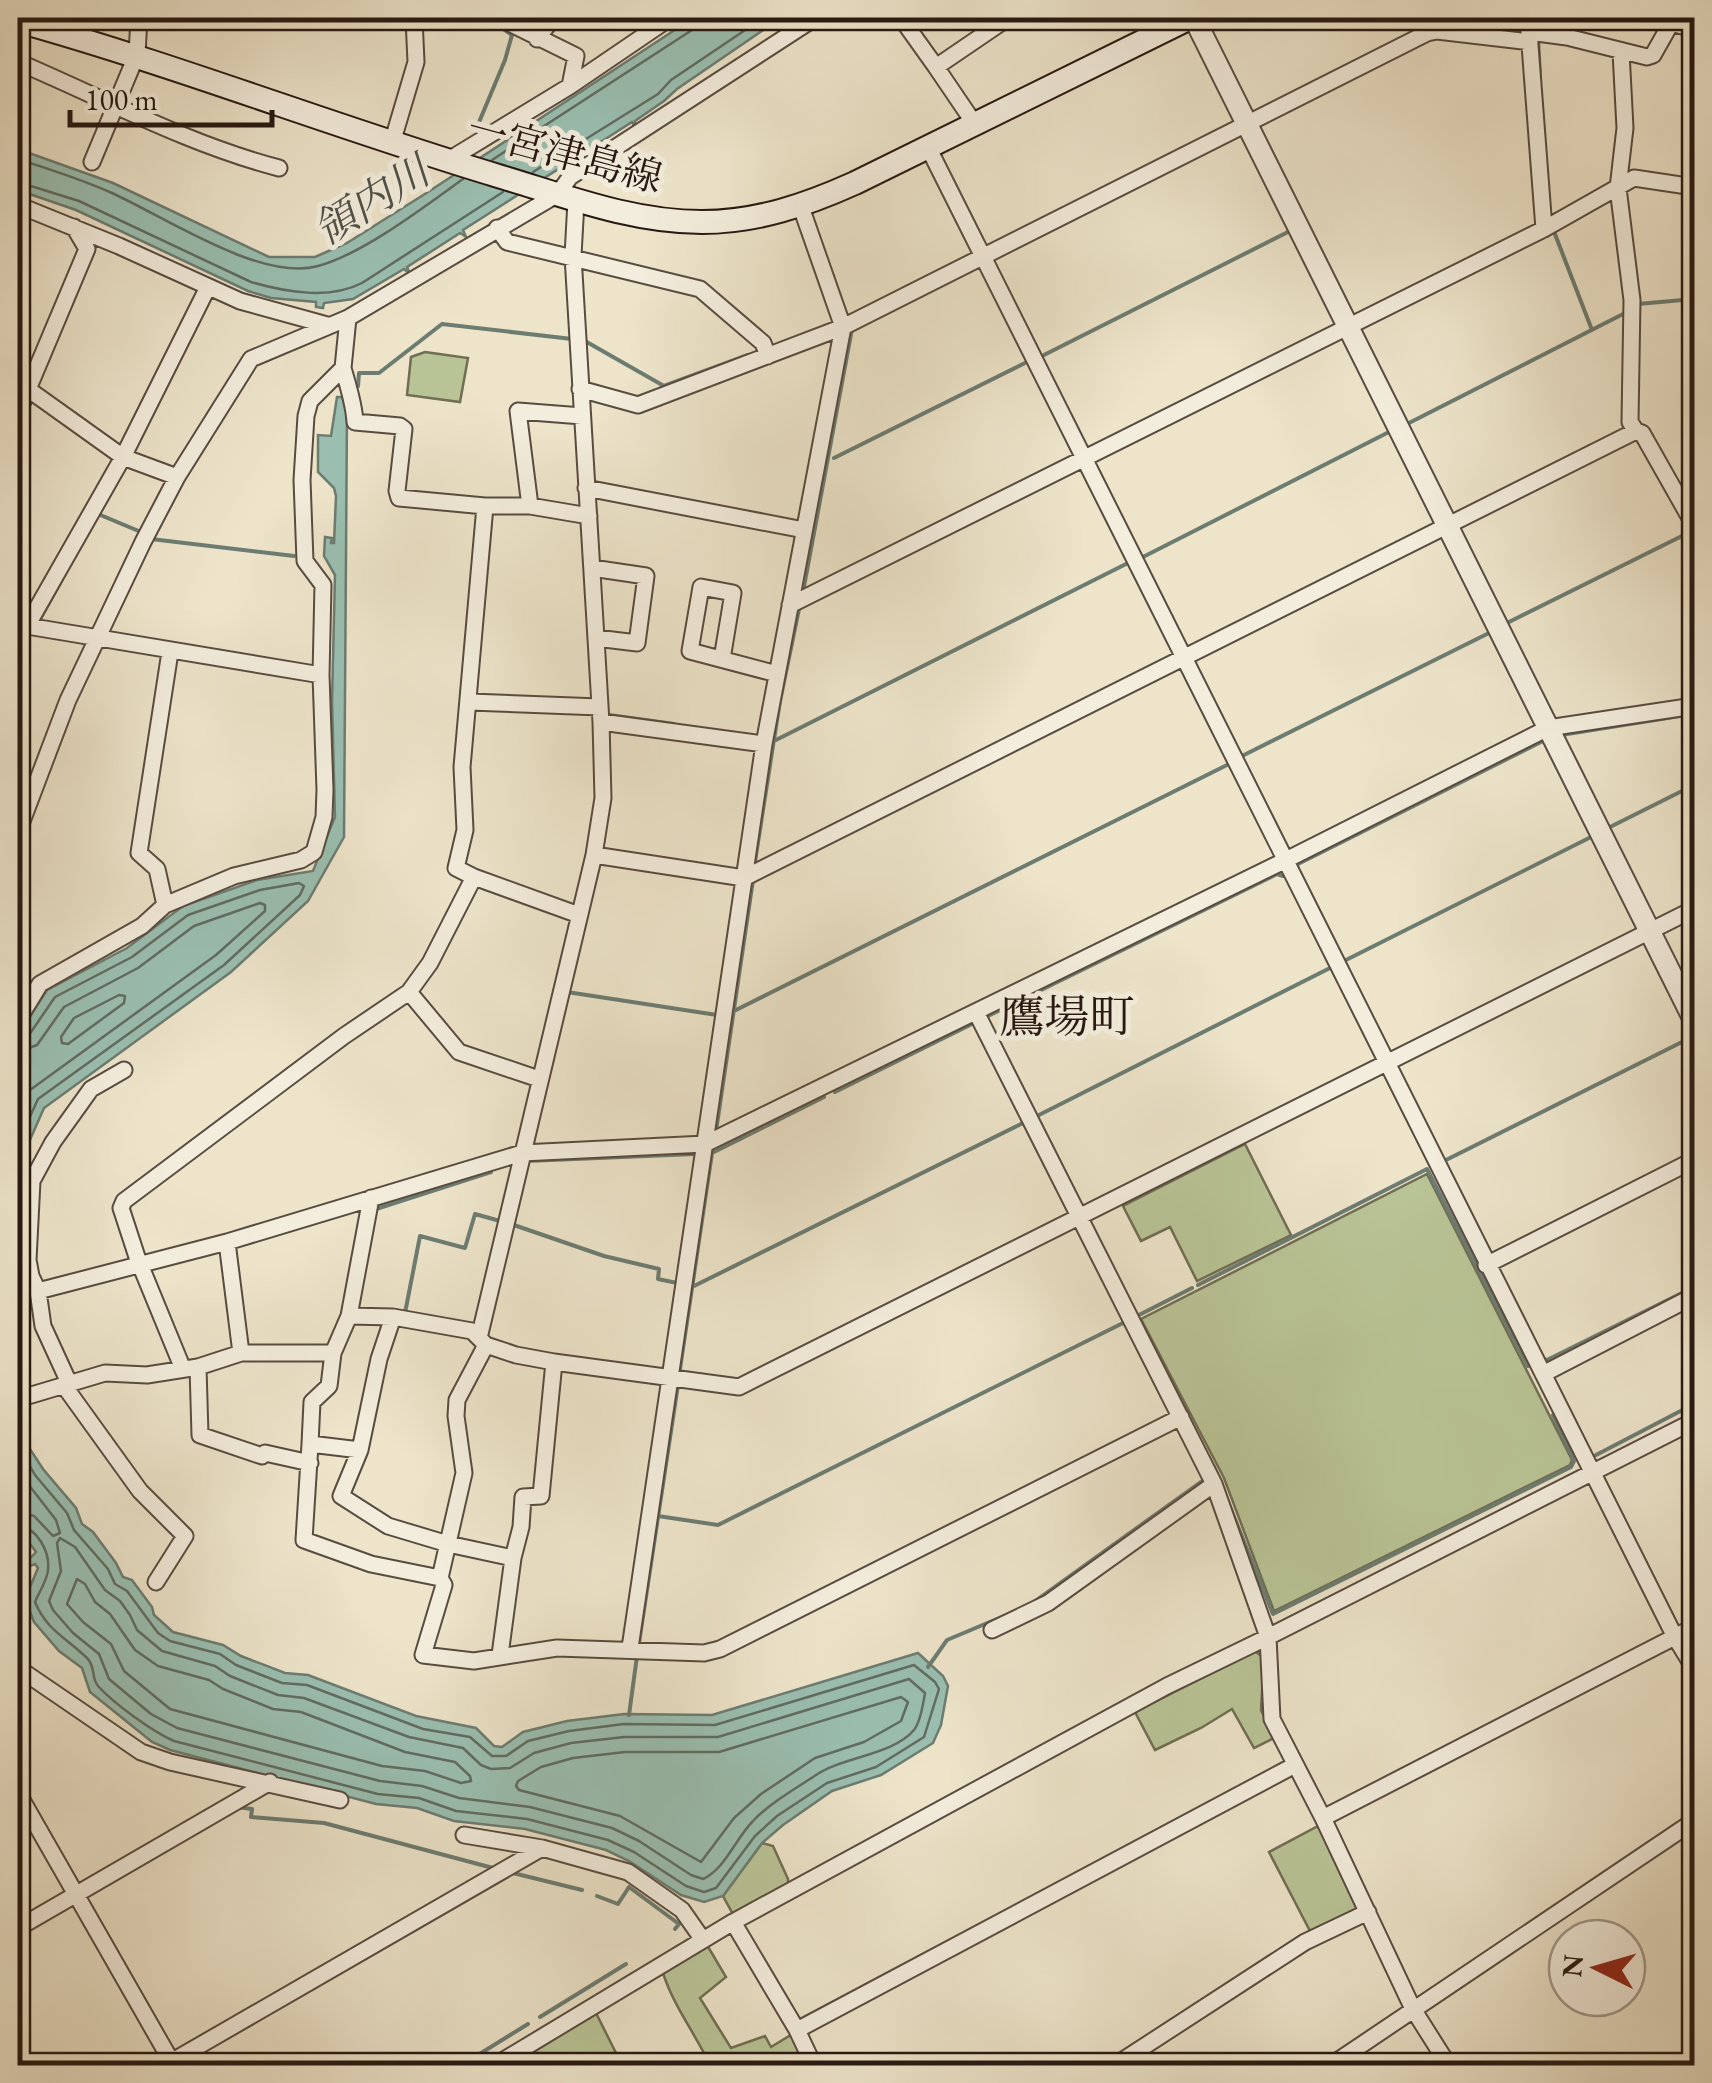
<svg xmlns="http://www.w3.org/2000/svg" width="1712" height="2083" font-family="'EB Garamond','Noto Serif JP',serif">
	<rect width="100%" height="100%" fill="#ede4ca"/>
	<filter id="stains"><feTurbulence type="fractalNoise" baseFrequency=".002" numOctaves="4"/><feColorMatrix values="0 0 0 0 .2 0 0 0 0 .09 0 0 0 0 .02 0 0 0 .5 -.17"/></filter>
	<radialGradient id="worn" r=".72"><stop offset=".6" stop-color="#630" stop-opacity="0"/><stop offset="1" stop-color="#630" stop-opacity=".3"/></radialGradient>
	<path fill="#b9c496" stroke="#706e54" stroke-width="2.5" d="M 425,352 L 468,358 L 460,402 L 407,395 L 411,357 Z
		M 1245,1144 L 1291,1235 L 1197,1281 L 1170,1227 L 1141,1241 L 1123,1206 Z
		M 1427,1174 L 1572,1460 L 1570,1465 L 1274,1611 L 1224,1478 L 1141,1319 Z
		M 1255,1651 L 1264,1658 L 1261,1710 L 1274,1738 L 1254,1748 L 1232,1709 L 1201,1728 L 1155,1750 L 1135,1712 Z
		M 1320,1825 L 1358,1903 L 1358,1912 L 1311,1933 L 1269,1852 Z
		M 762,1843 L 773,1846 L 788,1879 L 788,1885 L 734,1916 L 723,1896 Z
		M 707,1945 L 726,1977 L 700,1998 L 731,2048 L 765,2036 L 771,2047 L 794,2033 L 808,2065 L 710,2065 C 695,2033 674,2007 663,1973 Z
		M 596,2013 L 622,2065 L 506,2066 Z"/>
	<path fill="#9abfb1" stroke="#6c7c71" stroke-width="2.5" d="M 693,18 L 781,18 L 677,89 L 664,101 L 635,121 L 635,127 L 632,122 L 463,230 L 466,237 L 460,233 L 407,267 L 410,274 L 404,269 L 353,299 L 324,303 L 323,308 L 316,307 L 316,302 L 271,298 L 248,291 L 76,210 L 18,190 L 18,149 L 113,183 L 269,257 L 315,257 L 347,243 L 428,192 Z
		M 337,397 L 342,397 L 347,412 L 344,837 L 308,901 L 231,972 L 44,1108 L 18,1167 L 18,1035 L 47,990 L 127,948 L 183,906 L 257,880 L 313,871 L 335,817 L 332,701 L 335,575 L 324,556 L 325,537 L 332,538 L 331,543 L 334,543 L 336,496 L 334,488 L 318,472 L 318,435 L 331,436 Z
		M 18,1407 L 28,1446 L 43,1469 L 76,1508 L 82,1524 L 93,1532 L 116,1563 L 123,1577 L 132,1580 L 152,1607 L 154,1615 L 173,1632 L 223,1645 L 241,1656 L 285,1673 L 308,1675 L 416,1716 L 476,1728 L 494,1746 L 502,1747 L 523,1732 L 567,1721 L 624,1714 L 712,1715 L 918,1653 L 943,1676 L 948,1686 L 941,1725 L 933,1743 L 881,1775 L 832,1791 L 783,1825 L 762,1843 L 723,1896 L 704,1902 L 681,1895 L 629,1861 L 606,1850 L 525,1829 L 454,1821 L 417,1808 L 376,1804 L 170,1750 L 152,1742 L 90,1692 L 82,1668 L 59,1651 L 34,1622 L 25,1599 L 38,1568 L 35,1564 L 18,1571 L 36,1552 L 18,1528 Z"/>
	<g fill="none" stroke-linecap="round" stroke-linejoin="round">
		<path stroke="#606c62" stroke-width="2.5" d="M 18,159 C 49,169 81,179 112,193 C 165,217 261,282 318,266 C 363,254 424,207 463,179
			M 492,160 L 692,30 L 697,18
			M 533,172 L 658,94 L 671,80 L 763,18
			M 18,182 L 79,201 L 251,282 C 286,292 329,300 362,283 L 503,192
			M 119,995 L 125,996 L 124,1003 L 68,1044 L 62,1043 L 61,1037 L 74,1018 Z
			M 18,1039 L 29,1035 L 55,997 L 132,957 L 188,915 L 260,890 L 299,883 L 304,886 L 300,895 L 224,965 L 38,1099 L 18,1143
			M 18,1052 L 37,1045 L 64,1007 L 138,968 L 194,926 L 260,903 L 265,905 L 265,911 L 216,955 L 30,1090 L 18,1112
			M 18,1445 L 35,1475 L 67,1513 L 74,1530 L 108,1569 L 115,1584 L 127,1591 L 158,1633 L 170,1641 L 220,1654 L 236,1665 L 282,1683 L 307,1685 L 423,1729 L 470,1737 L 492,1756 L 506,1756 L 528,1741 L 569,1731 L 624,1724 L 715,1725 L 914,1665 L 935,1682 L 939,1689 L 924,1737 L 876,1767 L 827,1783 L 777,1816 L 755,1836 L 716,1888 L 704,1892 L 686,1886 L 634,1852 L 608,1840 L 527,1819 L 456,1811 L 419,1798 L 378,1794 L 174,1741 C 153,1732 113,1703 98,1686 C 91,1678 96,1667 87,1658 C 67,1638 47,1631 35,1602 C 39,1592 47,1581 48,1570 C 50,1551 37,1528 18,1525
			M 18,1471 L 56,1520 L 60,1533 L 53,1536 L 34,1516 L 18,1512
			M 60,1538 L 75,1547 L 105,1590 L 120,1601 L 130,1615 L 137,1630 L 162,1651 L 215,1666 L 230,1676 L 278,1695 L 304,1698 L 409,1737 L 463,1748 L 481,1765 L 491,1769 L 510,1768 L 534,1753 L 571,1743 L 624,1737 L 718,1737 L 909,1679 L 925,1693 C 923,1704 921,1721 914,1730 C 893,1755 842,1757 816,1775 C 795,1789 770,1803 753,1821 C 736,1838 725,1869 703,1879 L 691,1875 L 639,1841 L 612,1828 L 530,1807 L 459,1798 L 422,1786 L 380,1781 L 177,1728 L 151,1714 L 109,1679 L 99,1654 L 73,1633 L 53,1610 L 49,1601 L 61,1571 L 57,1543 Z
			M 77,1579 L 85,1584 L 95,1602 L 110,1614 L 135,1650 L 158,1666 L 209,1680 L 223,1689 L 273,1709 L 301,1712 L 405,1752 L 455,1762 L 470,1776 L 471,1781 L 461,1783 L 425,1771 L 382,1766 L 170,1709 L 124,1671 L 111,1644 L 83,1622 L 67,1604 Z
			M 901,1697 L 908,1702 L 901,1721 L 864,1742 L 815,1758 L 761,1794 L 734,1818 L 701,1862 L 620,1816 L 519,1790 L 516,1786 L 518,1781 L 541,1767 L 573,1758 L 625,1752 L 719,1752 Z"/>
		<path stroke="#6c7c71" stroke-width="4" d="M 629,21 L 634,18
			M 1539,29 L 1542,18
			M 1538,38 L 1540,77
			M 477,127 L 505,60 L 512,35 L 487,18
			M 1553,229 L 1592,330
			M 1638,304 L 1694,299
			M 585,341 L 664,386 L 748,355
			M 1040,357 L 1290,231
			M 358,386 L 359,373 L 379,373 L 442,324 L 572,339
			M 1405,425 L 1627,312
			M 834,458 L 1025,363
			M 1690,500 L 1694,500
			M 98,514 L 141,532
			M 151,539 L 294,556
			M 1141,558 L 1387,433
			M 803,592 L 852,329
			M 40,619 L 62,579
			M 1505,624 L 1692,531
			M 18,638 L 32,633
			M 609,715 L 674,724
			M 1561,735 L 1680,716
			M 774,741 L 1126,564
			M 1240,757 L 1487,634
			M 1608,828 L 1694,785
			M 754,868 L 780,701 L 799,609
			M 1296,869 L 1298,864 L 1543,741
			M 1344,961 L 1591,837
			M 567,992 L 717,1015
			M 734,1011 L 1227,765
			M 988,1016 L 1277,874 L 1283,876
			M 835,1092 L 972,1024
			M 1037,1116 L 1330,968
			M 716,1131 L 753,880
			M 526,1161 L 695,1154
			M 1444,1161 L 1690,1038
			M 376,1209 L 491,1172
			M 511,1224 L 604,1256 L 659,1269 L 658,1279 L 677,1283
			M 1198,1285 L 1427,1169 L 1528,1366
			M 692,1287 L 1025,1122
			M 405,1313 L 420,1236 L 465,1248 L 475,1214 L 500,1221
			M 1139,1320 L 1137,1316 L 1192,1288
			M 1542,1358 L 1547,1360 L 1694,1287
			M 680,1369 L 712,1153 L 824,1097
			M 1596,1455 L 1694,1404
			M 1214,1467 L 1273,1614 L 1571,1467 L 1574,1461 L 1553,1415
			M 658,1516 L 718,1525 L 1127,1321
			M 1031,1604 L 1205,1479
			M 639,1643 L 678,1385
			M 928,1667 L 947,1640 L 1004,1616
			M 629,1715 L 637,1656
			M 237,1807 L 252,1809 L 251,1817 L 324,1823 L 493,1868
			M 513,1873 L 582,1890
			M 597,1896 L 618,1904 L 629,1887 L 679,1924 L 675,1929
			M 540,2017 L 626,1964
			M 460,2066 L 528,2024"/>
		<g stroke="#584b40" stroke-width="19">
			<path id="minor" d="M 499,18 L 576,56 L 570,86
				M 901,18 L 936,67
				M 1531,18 L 1529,32 L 1544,229
				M 301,19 L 301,18
				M 1529,32 L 1567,37 L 1647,57 L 1653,55 L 1671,23 L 1694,29
				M 537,39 L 553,18
				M 1621,52 L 1625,128 L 1618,188 L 1632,300 L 1630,422 L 1636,431 L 1642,433 L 1694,525
				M 18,62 C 105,99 187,144 279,168
				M 974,123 L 936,67 L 1008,18
				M 392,143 L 416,62 L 414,18
				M 928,147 L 1675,1637 L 1694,1668
				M 447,161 L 570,86 L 670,18
				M 92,162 L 137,54 L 139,18
				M 18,205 L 119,246 L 240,301 L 327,325
				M 497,228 L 507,242 L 700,289 L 763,343 L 768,356
				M 343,368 C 348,386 354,403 355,422 L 400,426 L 404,429 L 397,491 L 399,498 L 485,506
				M 18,382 L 123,457 L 177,477
				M 580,389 L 638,405 L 843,327 L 1427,33 L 1437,31 L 1530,42
				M 18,413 L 87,249 L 74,227
				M 586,488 L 804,530
				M 530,506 L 518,411 L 582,416
				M 592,568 L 646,576 L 637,643 L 596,638
				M 790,605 L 1544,229 L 1634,178 L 1694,187
				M 27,626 L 123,457 L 208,287
				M 18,630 L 27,626 L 321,675
				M 722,659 L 733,593 L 701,587 L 690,651 L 777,674
				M 470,702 L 600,707
				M 601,722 L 764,744
				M 18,832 L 68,700 L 143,542 L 177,477 L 251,359 L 348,318 L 558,194 L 570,177 L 815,18
				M 594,855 L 744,878 L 1636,431
				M 18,866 L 18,909
				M 474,877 L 579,915
				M 165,905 L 157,869 L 139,853 L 170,652
				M 409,992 L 459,1052 L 539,1079
				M 976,1012 L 1214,1484 L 1268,1637 L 1272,1719 L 1323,1818 L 1413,2009 L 1449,2066
				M 18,1020 L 40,984 L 142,926 L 165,905 L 234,876 L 301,860 L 314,852 L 324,817 L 325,790 L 321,675 L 323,585 L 305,561 L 302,480 L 306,416 L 310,401 L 343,368 L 348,318
				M 227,1242 L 241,1353
				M 1486,1265 L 1694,1160
				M 38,1291 L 227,1242 L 522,1153 L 705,1144 L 1284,861 L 1548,728 L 1694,706
				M 349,1316 L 371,1198
				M 479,1338 L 594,855 L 603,798 L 601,722 L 573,256 L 576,201
				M 486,1345 L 457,1400 L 456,1416 L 464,1473 L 440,1578 L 444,1585 L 423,1655 L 474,1661 L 557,1648 L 704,1653 L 720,1649 L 1181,1417
				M 333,1353 L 329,1386 L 312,1402 L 310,1444 L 360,1450 L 379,1359 L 393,1317
				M 198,1367 L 200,1435 L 262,1456 L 265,1453 L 310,1463
				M 183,1369 L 137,1257 L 121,1208 L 124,1201 L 344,1036 L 409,992 L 430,963 L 474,877 L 456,868 L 465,830 L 462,767 L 485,506 L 530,506 L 589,516
				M 1543,1374 L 1694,1296
				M 70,1385 L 43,1326 L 38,1291 L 31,1276 L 28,1260 L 32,1181 L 53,1142 L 91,1089 L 124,1070
				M 65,1387 L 140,1491 L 185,1536 L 156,1582
				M 18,1399 L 105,1373 L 147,1375 L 198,1367 L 241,1353 L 333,1353 L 349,1316 L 393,1317 L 472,1331 L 486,1345 L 516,1355 L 554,1362
				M 310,1444 L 304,1540 L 371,1564 L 440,1578
				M 360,1450 L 341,1496 L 388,1526 L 448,1544 L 513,1558 L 500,1655
				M 513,1558 L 521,1527 L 523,1497 L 541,1496 L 554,1362 L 739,1387 L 1694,909
				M 992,1630 L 1048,1603 L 1214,1484
				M 630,1648 L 764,744 L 843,327 L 801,207
				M 18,1668 L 141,1752 L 170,1762 L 340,1800
				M 18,1793 L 174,2066
				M 1323,1818 L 1694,1627
				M 464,1835 L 542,1848 L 628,1872 L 682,1910 L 703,1940
				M 733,1922 L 797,2030 L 814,2066
				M 18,1928 L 270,1782
				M 797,2030 L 1295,1765
				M 164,2066 L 542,1848
				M 494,2066 L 733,1922 L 1167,1686 L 1268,1637 L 1694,1421
				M 1114,2066 L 1305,1942 L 1368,1912
				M 1330,2066 L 1694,1821"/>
		</g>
		<g stroke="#584b40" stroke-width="24">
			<path id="tertiary" d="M 1194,18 L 1694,1020"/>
		</g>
		<g stroke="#271812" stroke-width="26">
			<path id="secondary" d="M 18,21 C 179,66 335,127 495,175 C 563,195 630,222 702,222 C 757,222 806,205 855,183 L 1190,18"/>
		</g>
		<use href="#minor" stroke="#f3eddd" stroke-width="15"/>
		<use href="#tertiary" stroke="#f3eddd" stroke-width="20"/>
		<use href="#secondary" stroke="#f3eddd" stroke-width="22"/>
	</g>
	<g text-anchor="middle" stroke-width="10" stroke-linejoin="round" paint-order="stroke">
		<g font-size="40" fill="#271812" stroke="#f3eddd">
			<text transform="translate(565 153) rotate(15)" y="14">一宮津島線</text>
		</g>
		<g font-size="42" font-style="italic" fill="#4f524a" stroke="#f3eddd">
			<text transform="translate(371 200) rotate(-32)" y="15">領内川</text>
		</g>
		<g font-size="45" fill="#271812" stroke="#f3eddd">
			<text x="1067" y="1032">鷹場町</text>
		</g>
	</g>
	<rect width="1712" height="2083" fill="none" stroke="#ede4ca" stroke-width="60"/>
	<rect x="20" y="20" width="1672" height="2043" fill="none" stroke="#271812" stroke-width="5"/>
	<rect x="30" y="30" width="1652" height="2023" fill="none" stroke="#271812" stroke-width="2.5"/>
	<g transform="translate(1597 1968) rotate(275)"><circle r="48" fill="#f3eddd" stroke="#a1988c" stroke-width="2.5"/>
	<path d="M0-8L18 38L0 25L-18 38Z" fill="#8f2418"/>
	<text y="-15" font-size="28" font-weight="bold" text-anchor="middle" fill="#271812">N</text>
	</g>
	<path d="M70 110v15h202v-15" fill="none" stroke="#271812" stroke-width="5"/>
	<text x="85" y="110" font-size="30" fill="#271812" stroke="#f3eddd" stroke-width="8" paint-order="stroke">100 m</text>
	<rect width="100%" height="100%" filter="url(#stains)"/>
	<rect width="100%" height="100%" fill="url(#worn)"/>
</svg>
